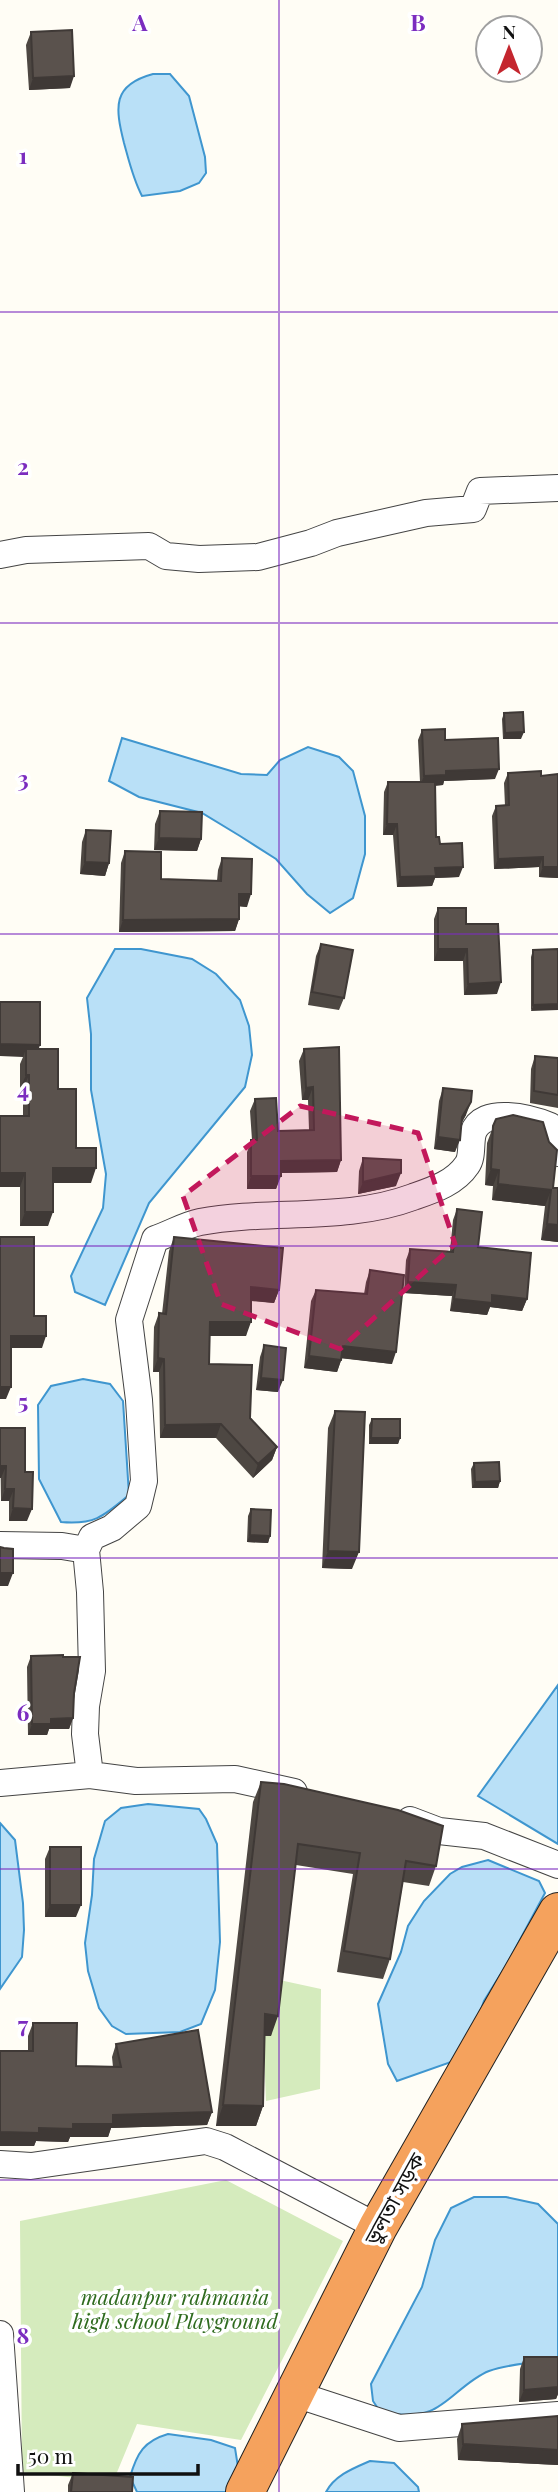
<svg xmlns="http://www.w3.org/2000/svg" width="558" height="2492" font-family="'Playfair Display','Noto Sans Bengali',serif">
	<rect width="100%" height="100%" fill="#fffdf5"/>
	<path fill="#d5ebbd" d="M 261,1976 L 321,1989 L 320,2089 L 266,2101 Z
		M 226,2180 L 343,2241 L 241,2440 L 137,2424 L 113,2482 L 22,2472 L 20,2221 Z"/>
	<path fill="#b9e0f7" stroke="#3f96cf" stroke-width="2" d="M 153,74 L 170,74 L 189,96 L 205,157 L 206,173 L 199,183 L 180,191 L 142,196 C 133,179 129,161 124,143 C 115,107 112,85 153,74 Z
		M 122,738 L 241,774 L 267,775 L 280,760 L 308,747 L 339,757 L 353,771 L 365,816 L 365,854 L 353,898 L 330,913 L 307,894 L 276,859 L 240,836 L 202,813 L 139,797 L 109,781 Z
		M 115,949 L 141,949 L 192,959 L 216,974 L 240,1000 L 249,1026 L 252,1055 L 245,1087 L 149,1203 L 105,1305 L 75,1292 L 71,1276 L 103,1208 L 106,1174 L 91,1090 L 91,1034 L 87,998 Z
		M 83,1379 L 110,1384 L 123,1401 L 129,1495 C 104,1516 95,1525 61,1522 L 39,1479 L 38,1405 L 51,1386 Z
		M 558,1685 L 558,1844 L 478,1796 Z
		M 148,1804 L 199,1809 L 206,1819 L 217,1844 L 220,1942 L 215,1990 L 201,2024 L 180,2032 L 126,2034 L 112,2026 L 99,2008 L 88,1971 L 85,1943 L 92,1895 L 94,1859 L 105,1821 L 121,1808 Z
		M 0,1823 L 15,1840 L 23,1903 L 24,1930 L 22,1957 L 0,1989 Z
		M 488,1860 L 539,1881 L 545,1893 L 507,1964 L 484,2001 L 471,2038 L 454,2061 L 397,2081 L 388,2064 L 378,2004 L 401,1952 L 408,1926 L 424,1901 L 450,1874 L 462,1867 Z
		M 474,2197 L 506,2197 L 538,2204 L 558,2224 L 558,2357 C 535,2364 511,2363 489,2371 C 466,2380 449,2404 430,2411 C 415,2417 396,2415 381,2413 L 373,2401 L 371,2384 L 422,2287 L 435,2240 L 451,2208 Z
		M 168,2434 L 211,2440 L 235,2448 L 238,2467 L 232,2492 L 137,2492 L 130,2477 C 137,2453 144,2441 168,2434 Z
		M 370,2461 L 394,2463 L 418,2487 L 419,2492 L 326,2492 C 335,2475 354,2468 370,2461 Z"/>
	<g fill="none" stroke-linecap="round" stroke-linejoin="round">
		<g stroke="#444" stroke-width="28">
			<path id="street" d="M 0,555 L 26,550 L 149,546 L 166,556 L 199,559 L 258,557 L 311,543 L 337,533 L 426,513 L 473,509 L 480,491 L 558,488
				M 0,1545 L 62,1546 L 86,1550
				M 90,1775 L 85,1734 L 86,1706 L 92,1671 L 90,1592 L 86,1550 L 92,1537 L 112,1528 L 138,1506 L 144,1481 L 139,1400 L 129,1320 L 155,1239 C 170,1234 185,1225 200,1222 C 270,1209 346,1222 413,1197 C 433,1190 455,1183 467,1165 C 473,1157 470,1143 473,1133 C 482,1105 531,1118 550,1126 L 558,1153
				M 0,1783 L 90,1775 L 136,1781 L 235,1779 L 294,1792
				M 410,1820 L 439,1831 L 484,1836 L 558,1865
				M 0,2164 L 31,2166 L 206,2141 L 225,2147 L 378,2227
				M 0,2334 L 11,2492
				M 295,2394 L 399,2428 L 558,2415"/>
		</g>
		<g stroke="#222" stroke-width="40">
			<path id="highway" d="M 245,2492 L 378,2227 L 558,1912"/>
		</g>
		<use href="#street" stroke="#fff" stroke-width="26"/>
		<use href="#highway" stroke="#f5a25d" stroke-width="38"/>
	</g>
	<path fill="#4d4742" d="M 31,32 L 70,88 L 29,90 L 26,45 Z
		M 504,713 L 521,739 L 503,739 L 502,719 Z
		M 422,730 L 445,740 L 495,779 L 444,781 L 443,785 L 435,786 L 436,837 L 459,877 L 435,878 L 432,886 L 397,887 L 393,835 L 383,835 L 384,792 L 388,782 L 420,782 L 418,740 Z
		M 508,773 L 558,878 L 539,877 L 539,867 L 494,869 L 492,816 L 496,806 L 505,806 L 504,783 Z
		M 160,811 L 201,839 L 197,851 L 154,850 L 155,824 Z
		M 86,830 L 109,863 L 105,876 L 80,874 L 82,842 Z
		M 125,851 L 161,879 L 217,881 L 218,870 L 222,858 L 247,907 L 239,906 L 239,919 L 235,931 L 119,932 L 121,863 Z
		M 438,908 L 497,994 L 464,995 L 463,961 L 434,961 L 434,919 Z
		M 321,944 L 344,998 L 339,1010 L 308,1005 L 316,956 Z
		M 558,949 L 531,1011 L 531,957 L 533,950 Z
		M 0,1002 L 38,1049 L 58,1089 L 76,1148 L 91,1183 L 53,1183 L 48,1226 L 20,1226 L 20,1187 L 0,1187 L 23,1116 L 23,1089 L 20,1089 L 20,1064 L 23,1057 Z
		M 304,1049 L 341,1160 L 337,1172 L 281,1173 L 276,1189 L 247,1189 L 247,1152 L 252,1140 L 250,1111 L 255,1099 L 278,1131 L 309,1130 L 308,1100 L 302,1100 L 299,1061 Z
		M 535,1056 L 558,1058 L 558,1108 L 530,1103 L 531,1069 Z
		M 443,1088 L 466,1115 L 461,1123 L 455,1152 L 434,1149 L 439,1101 Z
		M 496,1119 L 553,1188 L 558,1188 L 558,1242 L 541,1240 L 545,1206 L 492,1200 L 493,1186 L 485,1185 L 487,1143 Z
		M 363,1158 L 396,1186 L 358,1194 L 359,1171 Z
		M 457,1209 L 478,1247 L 527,1299 L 522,1311 L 490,1307 L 487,1315 L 450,1311 L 452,1296 L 404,1293 L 406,1260 L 410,1249 L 450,1251 L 453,1220 Z
		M 174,1237 L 279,1290 L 274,1303 L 251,1301 L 246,1336 L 210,1336 L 209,1364 L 250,1418 L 277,1447 L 272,1460 L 253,1478 L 216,1438 L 160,1438 L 159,1372 L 153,1372 L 154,1327 L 159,1313 L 162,1314 L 169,1251 Z
		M 370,1270 L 392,1364 L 342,1358 L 337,1372 L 304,1368 L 311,1301 L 316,1290 L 364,1294 L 366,1282 Z
		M 264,1345 L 278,1392 L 256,1390 L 260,1357 Z
		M 335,1411 L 352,1569 L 322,1568 L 328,1428 Z
		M 372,1419 L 400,1438 L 398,1444 L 369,1444 L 369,1425 Z
		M 0,1428 L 25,1472 L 27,1521 L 9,1521 L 9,1501 L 1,1501 Z
		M 474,1463 L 500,1481 L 498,1488 L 472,1488 L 471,1469 Z
		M 251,1509 L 270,1536 L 268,1543 L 247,1542 L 248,1516 Z
		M 31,1656 L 63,1657 L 74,1693 L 73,1718 L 69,1729 L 49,1729 L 47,1735 L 28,1735 L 27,1667 Z
		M 261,1782 L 436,1866 L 429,1886 L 403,1882 L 390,1959 L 383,1979 L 337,1972 L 353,1874 L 296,1865 L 271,2036 L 264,2036 L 263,2106 L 256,2126 L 216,2126 L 253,1802 Z
		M 50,1847 L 76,1917 L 45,1917 L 45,1859 Z
		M 33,2023 L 76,2066 L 113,2067 L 112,2057 L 116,2044 L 212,2112 L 207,2125 L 111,2128 L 108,2137 L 70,2137 L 68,2142 L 36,2141 L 34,2146 L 28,2051 L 28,2036 Z
		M 524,2357 L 558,2357 L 558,2394 L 556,2399 L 519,2402 L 520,2369 Z
		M 558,2416 L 558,2465 L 458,2460 L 457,2439 L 462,2424 Z
		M 73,2473 L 132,2492 L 68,2492 L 68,2485 Z"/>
	<path fill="#3f3936" d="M 74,76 L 70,88 L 29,90 L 33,78 Z
		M 524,732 L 521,739 L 503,739 L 505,733 Z
		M 499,769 L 495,779 L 444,781 L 443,785 L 420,786 L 424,776 L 446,771 Z
		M 387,824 L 397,824 L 393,835 L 383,835 Z
		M 159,838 L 201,839 L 197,851 L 154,850 Z
		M 543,857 L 539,867 L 494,869 L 498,859 Z
		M 85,862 L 109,863 L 105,876 L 80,874 Z
		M 463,867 L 459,877 L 435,878 L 432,886 L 397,887 L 400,877 L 435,868 Z
		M 543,867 L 558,867 L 558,878 L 539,877 Z
		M 239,894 L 251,894 L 247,907 L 235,906 Z
		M 239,919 L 235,931 L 119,932 L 123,920 Z
		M 438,949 L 467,949 L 463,961 L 434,961 Z
		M 501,982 L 497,994 L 464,995 L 468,984 Z
		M 558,1004 L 558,1010 L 531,1011 L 533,1005 Z
		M 0,1044 L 40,1045 L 36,1057 L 26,1049 L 23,1057 L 0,1056 Z
		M 26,1075 L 29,1075 L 23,1089 L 20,1089 Z
		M 313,1087 L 308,1100 L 302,1100 L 306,1088 Z
		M 471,1102 L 466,1115 L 458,1130 L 462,1117 Z
		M 438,1137 L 460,1140 L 455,1152 L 434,1149 Z
		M 341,1160 L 337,1172 L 276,1173 L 281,1161 Z
		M 53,1168 L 96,1168 L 91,1183 L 48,1183 Z
		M 491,1169 L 499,1170 L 493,1186 L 485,1185 Z
		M 0,1173 L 25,1173 L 20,1187 L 0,1187 Z
		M 401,1173 L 396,1186 L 358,1194 L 363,1182 Z
		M 251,1176 L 281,1176 L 276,1189 L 247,1189 Z
		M 498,1184 L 551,1190 L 545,1206 L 492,1200 Z
		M 25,1212 L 53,1212 L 48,1226 L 20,1226 Z
		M 547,1224 L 558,1225 L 558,1242 L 541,1240 Z
		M 408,1282 L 456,1285 L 452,1296 L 404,1293 Z
		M 251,1287 L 279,1290 L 274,1303 L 246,1300 Z
		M 492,1295 L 527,1299 L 522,1311 L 490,1307 L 487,1315 L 450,1311 L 454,1299 Z
		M 210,1322 L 251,1322 L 246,1336 L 206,1336 Z
		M 11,1336 L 46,1336 L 42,1348 L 6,1348 Z
		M 343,1346 L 396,1352 L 392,1364 L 339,1358 Z
		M 309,1356 L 341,1360 L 337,1372 L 304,1368 Z
		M 158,1358 L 164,1359 L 159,1372 L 153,1372 Z
		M 261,1378 L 283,1380 L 278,1392 L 256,1390 Z
		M 0,1387 L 11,1387 L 6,1399 L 0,1399 Z
		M 221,1424 L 216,1438 L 160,1438 L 165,1425 Z
		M 371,1438 L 400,1438 L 398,1444 L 369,1444 Z
		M 277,1447 L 272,1460 L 253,1478 L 258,1464 Z
		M 0,1466 L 6,1466 L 1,1478 L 0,1478 Z
		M 500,1481 L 498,1488 L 472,1488 L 475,1482 Z
		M 5,1489 L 14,1489 L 9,1501 L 1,1501 Z
		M 13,1508 L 32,1509 L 27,1521 L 9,1521 Z
		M 250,1535 L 270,1536 L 268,1543 L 247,1542 Z
		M 328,1551 L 359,1552 L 352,1569 L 322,1568 Z
		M 0,1573 L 13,1573 L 8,1586 L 0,1586 Z
		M 73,1718 L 69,1729 L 49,1729 L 47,1735 L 28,1735 L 32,1724 L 51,1719 Z
		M 50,1905 L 81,1905 L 76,1917 L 45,1917 Z
		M 265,2014 L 278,2016 L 271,2036 L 257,2035 Z
		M 223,2105 L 263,2106 L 256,2126 L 216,2126 Z
		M 212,2112 L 207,2125 L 111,2128 L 108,2137 L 70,2137 L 68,2142 L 36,2141 L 34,2146 L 0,2146 L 0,2132 L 73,2124 L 113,2115 Z
		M 558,2387 L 558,2394 L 556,2399 L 519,2402 L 524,2390 Z
		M 463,2444 L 558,2450 L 558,2465 L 458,2460 Z"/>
	<path fill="#5a524d" stroke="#3f3936" stroke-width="2" d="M 72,30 L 74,76 L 33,78 L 31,32 Z
		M 523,712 L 524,732 L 505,733 L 504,713 Z
		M 445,729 L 445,740 L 498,738 L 499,769 L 446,771 L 446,775 L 424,776 L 422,730 Z
		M 541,771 L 541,776 L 558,774 L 558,867 L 543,867 L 543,857 L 498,859 L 496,806 L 509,805 L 508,773 Z
		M 388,782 L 435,782 L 436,837 L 439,837 L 440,844 L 462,843 L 463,867 L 435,868 L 436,876 L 400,877 L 397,824 L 387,824 Z
		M 160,811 L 202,812 L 201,839 L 159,838 Z
		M 86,830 L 111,831 L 109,863 L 85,862 Z
		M 125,851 L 161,852 L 161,879 L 221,881 L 222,858 L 252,859 L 251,894 L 239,894 L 239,919 L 123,920 Z
		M 438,908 L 466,908 L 466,924 L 498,924 L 501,982 L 468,984 L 467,949 L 438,949 Z
		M 321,944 L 353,950 L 344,998 L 312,992 Z
		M 558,949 L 558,1004 L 533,1005 L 533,950 Z
		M 0,1002 L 40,1002 L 40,1045 L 0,1044 Z
		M 339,1047 L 341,1160 L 281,1161 L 281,1176 L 251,1176 L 251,1140 L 257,1140 L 255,1099 L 276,1098 L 278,1131 L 314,1130 L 313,1087 L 306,1088 L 304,1049 Z
		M 26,1049 L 58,1049 L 58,1089 L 76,1089 L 76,1148 L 96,1148 L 96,1168 L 53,1168 L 53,1212 L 25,1212 L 25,1173 L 0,1173 L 0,1116 L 29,1116 L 29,1075 L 26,1075 Z
		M 535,1056 L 558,1058 L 558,1095 L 534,1091 Z
		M 443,1088 L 472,1091 L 471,1102 L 462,1117 L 460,1140 L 438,1137 Z
		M 513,1115 L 543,1122 L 549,1142 L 557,1150 L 553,1188 L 558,1188 L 558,1225 L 547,1224 L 551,1190 L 498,1184 L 499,1170 L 491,1169 L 493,1126 L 496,1119 Z
		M 363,1158 L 401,1160 L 401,1173 L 363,1182 Z
		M 457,1209 L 482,1212 L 478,1247 L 531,1253 L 527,1299 L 492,1295 L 492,1303 L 454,1299 L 456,1285 L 408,1282 L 410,1249 L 453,1252 Z
		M 0,1237 L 34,1237 L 34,1316 L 46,1316 L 46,1336 L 11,1336 L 11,1387 L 0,1387 Z
		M 174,1237 L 283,1248 L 279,1290 L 251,1287 L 251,1322 L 210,1322 L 209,1364 L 252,1365 L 250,1418 L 277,1447 L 258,1464 L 221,1424 L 165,1425 L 164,1359 L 158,1358 L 159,1313 L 166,1314 Z
		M 370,1270 L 404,1275 L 396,1352 L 343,1346 L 341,1360 L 309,1356 L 316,1290 L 367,1294 Z
		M 264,1345 L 286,1348 L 283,1380 L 261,1378 Z
		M 335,1411 L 365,1412 L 359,1552 L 328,1551 Z
		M 372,1419 L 400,1419 L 400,1438 L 371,1438 Z
		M 0,1428 L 25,1428 L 25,1472 L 33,1472 L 32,1509 L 13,1508 L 14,1489 L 5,1489 L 6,1466 L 0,1466 Z
		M 499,1462 L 500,1481 L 475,1482 L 474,1463 Z
		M 251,1509 L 271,1510 L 270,1536 L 250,1535 Z
		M 0,1547 L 4,1548 L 13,1549 L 13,1573 L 0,1573 Z
		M 63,1655 L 63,1657 L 80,1657 L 74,1693 L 73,1718 L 51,1719 L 51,1724 L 32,1724 L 31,1656 Z
		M 261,1782 L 284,1784 L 398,1810 L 443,1826 L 436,1866 L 406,1861 L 390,1959 L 344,1951 L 360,1853 L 298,1844 L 278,2016 L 265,2014 L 263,2106 L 223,2105 Z
		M 50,1847 L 81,1847 L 81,1905 L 50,1905 Z
		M 33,2023 L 77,2023 L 76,2066 L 121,2067 L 116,2044 L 198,2030 L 212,2112 L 113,2115 L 113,2124 L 73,2124 L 73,2129 L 39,2128 L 39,2133 L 0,2132 L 0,2051 L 33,2051 Z
		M 524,2357 L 558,2357 L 558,2387 L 524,2390 Z
		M 558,2416 L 558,2450 L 463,2444 L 462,2424 Z
		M 73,2473 L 133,2477 L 132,2492 L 71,2492 Z"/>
	<path fill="#c2185b" fill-opacity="0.2" stroke="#c2185b" stroke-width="5" stroke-dasharray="14 9" stroke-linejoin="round" d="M 300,1106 L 418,1133 L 455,1244 L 340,1349 L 221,1304 L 183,1196 Z"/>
	<path fill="none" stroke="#7b2cbf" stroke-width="2" stroke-opacity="0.55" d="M 279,0 L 279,2492M 0,312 L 558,312M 0,623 L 558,623M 0,934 L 558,934M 0,1246 L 558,1246M 0,1558 L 558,1558M 0,1869 L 558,1869M 0,2180 L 558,2180"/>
	<g text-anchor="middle" stroke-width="7" stroke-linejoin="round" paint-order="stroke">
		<g font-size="21" fill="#111" stroke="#fff">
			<text transform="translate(395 2199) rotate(-61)" y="7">ভুলতা সড়ক</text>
		</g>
		<g font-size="21" font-style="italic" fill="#2f6b1f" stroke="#fff">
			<text x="175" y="2305">madanpur rahmania<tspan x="175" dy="24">high school Playground</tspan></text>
		</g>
	</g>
	<g font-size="23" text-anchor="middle" font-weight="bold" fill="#7b2cbf" stroke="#fff" stroke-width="7" stroke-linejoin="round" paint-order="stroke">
		<text x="140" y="31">A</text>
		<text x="418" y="31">B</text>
		<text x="23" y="164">1</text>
		<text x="23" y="475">2</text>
		<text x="23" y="787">3</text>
		<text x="23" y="1098">4</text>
		<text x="23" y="1410">5</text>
		<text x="23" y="1721">6</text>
		<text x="23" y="2033">7</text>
		<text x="23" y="2344">8</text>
	</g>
	<g transform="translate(509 49)"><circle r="33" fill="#ffffff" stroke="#a0a0a0" stroke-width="2"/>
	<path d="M0-5L12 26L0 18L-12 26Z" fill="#c4262e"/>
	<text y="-10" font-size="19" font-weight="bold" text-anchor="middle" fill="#111111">N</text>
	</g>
	<path d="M18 2464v10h180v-10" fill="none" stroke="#111111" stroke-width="3.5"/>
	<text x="28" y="2464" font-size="21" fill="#111111" stroke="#ffffff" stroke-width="5" paint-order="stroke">50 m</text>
</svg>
